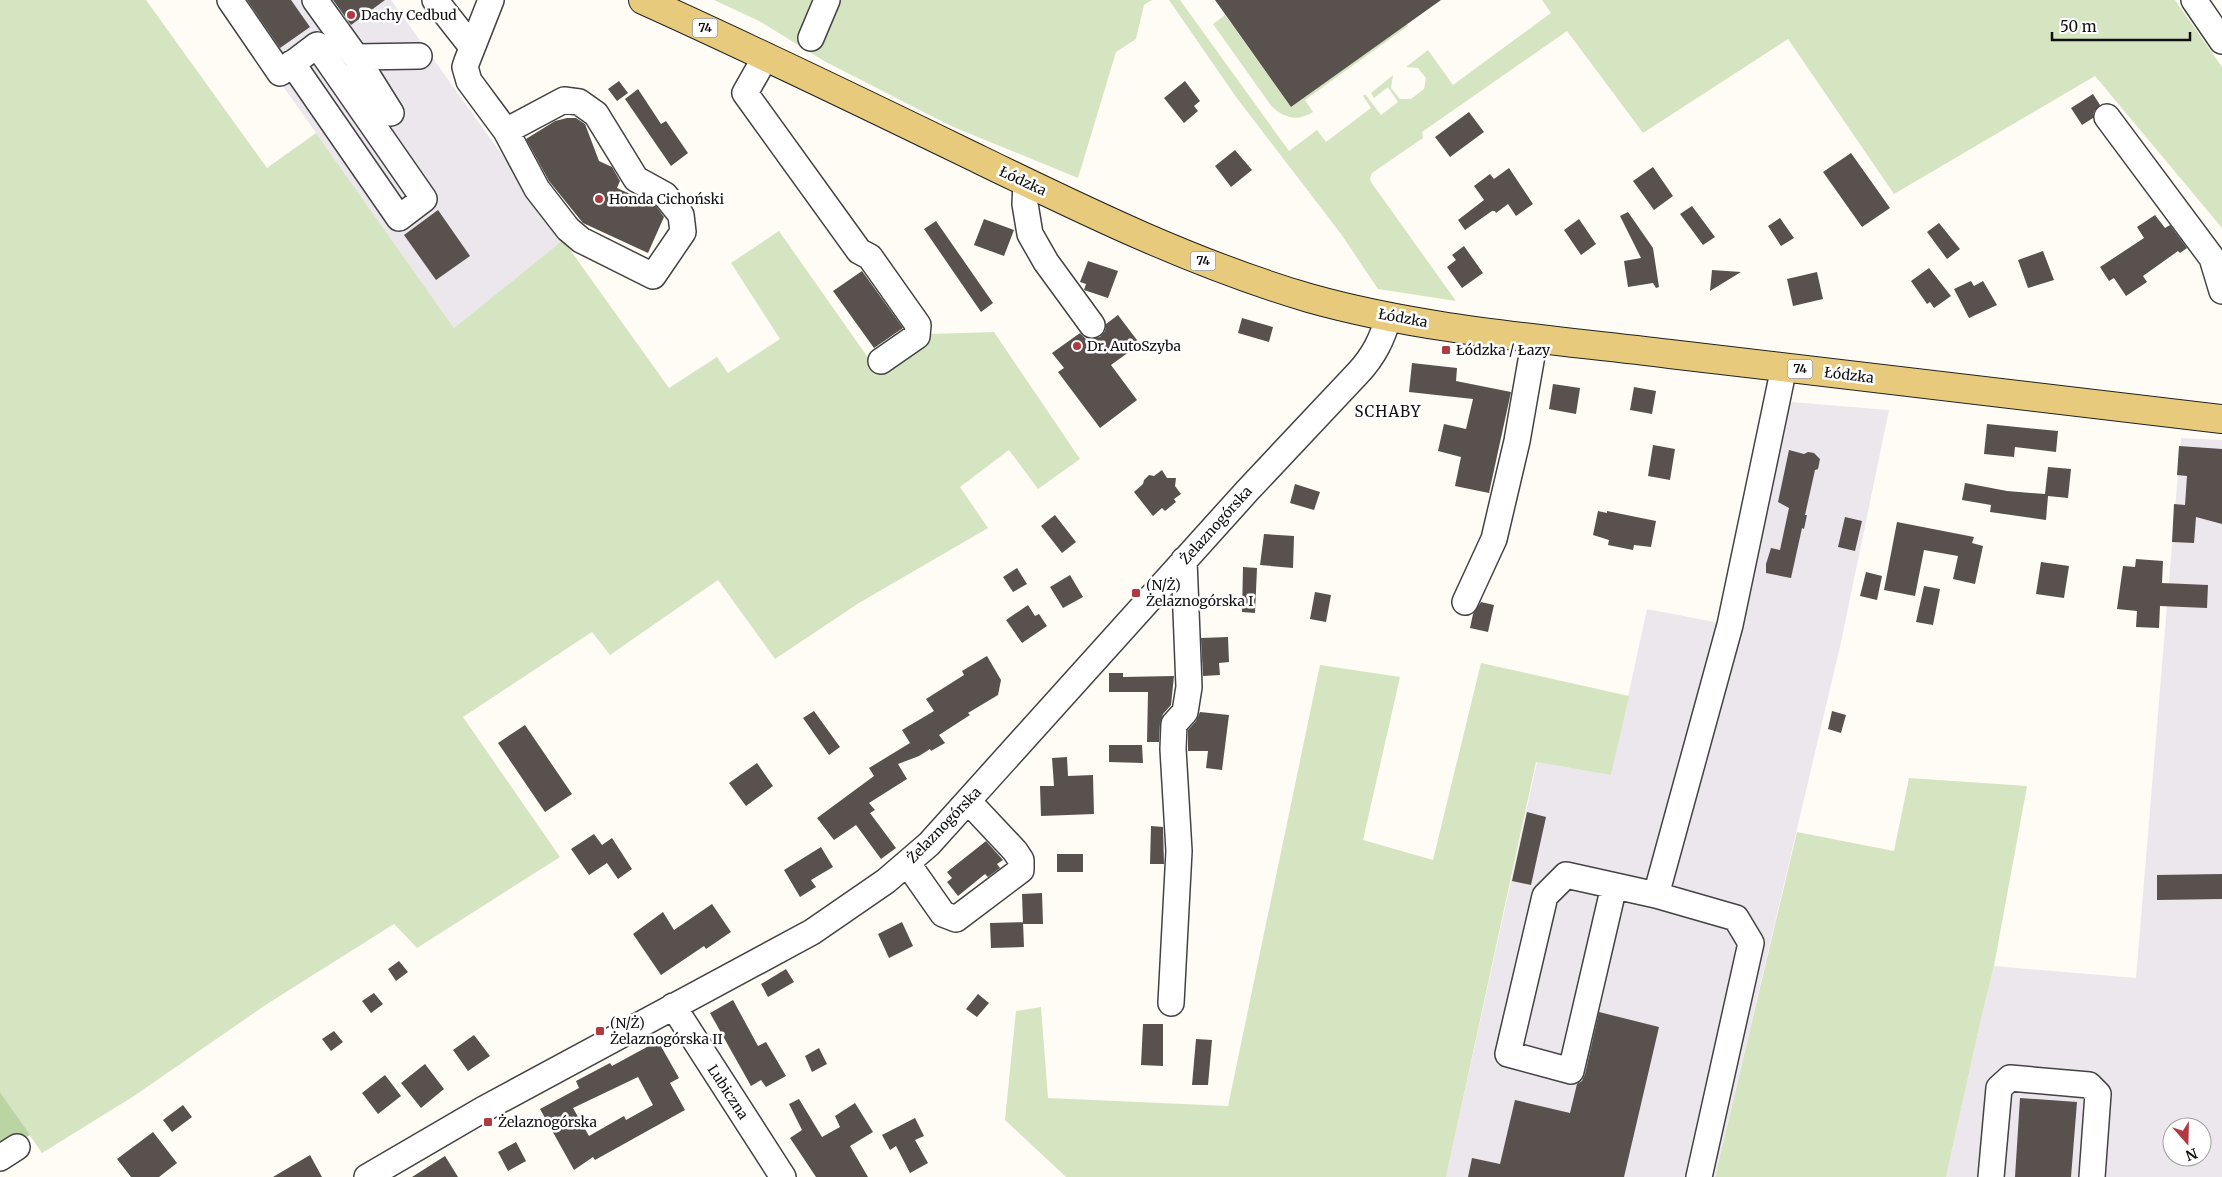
<svg xmlns="http://www.w3.org/2000/svg" width="2222" height="1177" font-family="Merriweather,serif">
	<rect width="100%" height="100%" fill="#fefcf5"/>
	<path fill="#ece6ed" fill-rule="evenodd" d="M 222,0 L 391,0 L 563,240 L 454,328 Z
		M 1778,401 L 1889,410 L 1841,642 L 1715,1177 L 1446,1177 L 1537,762 L 1611,775 L 1647,609 L 1730,625 Z
		M 2181,438 L 2222,440 L 2222,1177 L 1946,1177 L 1981,1019 L 1994,966 L 2136,978 ZM 2172,1127 L 2202,1127 L 2202,1157 L 2172,1157 Z"/>
	<path fill="#d5e5c2" d="M 0,0 L 146,0 L 267,168 L 316,133 L 454,328 L 563,240 L 669,388 L 717,357 L 728,373 L 780,339 L 731,263 L 779,231 L 876,369 L 929,334 L 994,332 L 1080,459 L 1038,489 L 1009,450 L 960,487 L 988,528 L 859,603 L 775,659 L 718,580 L 610,655 L 592,632 L 463,717 L 560,857 L 417,948 L 394,924 L 267,1004 L 134,1096 L 42,1153 L 0,1092 Z
		M 714,0 L 1152,0 L 1144,5 L 1136,39 L 1116,52 L 1078,178 L 951,126 L 824,61 L 759,21 Z
		M 1169,0 L 1180,0 L 1289,151 L 1317,130 L 1326,142 L 1371,108 L 1363,96 L 1365,94 L 1381,115 L 1398,102 L 1388,87 L 1374,98 L 1371,93 L 1393,75 L 1391,88 L 1400,99 L 1411,99 L 1424,89 L 1426,78 L 1418,68 L 1406,67 L 1428,50 L 1453,85 L 1551,13 L 1542,0 L 2175,0 L 2222,67 L 2222,228 L 2095,76 L 1894,194 L 1788,39 L 1643,133 L 1567,31 L 1422,132 L 1423,138 L 1372,173 L 1370,178 L 1371,182 L 1456,301 L 1378,289 L 1341,234 L 1236,97 Z
		M 1225,15 L 1291,107 L 1407,24 L 1408,26 L 1305,100 L 1313,112 C 1297,122 1285,118 1272,107 L 1213,24 Z
		M 1481,663 L 1629,696 L 1611,775 L 1536,762 L 1446,1177 L 1066,1177 L 1005,1120 L 1016,1011 L 1041,1007 L 1048,1098 L 1228,1106 L 1320,665 L 1400,677 L 1363,840 L 1433,860 Z
		M 1909,778 L 2027,786 L 1994,966 L 1981,1019 L 1946,1177 L 1715,1177 L 1797,832 L 1894,851 Z"/>
	<path fill="#bad4a3" d="M 0,1092 L 30,1135 L 0,1154 Z"/>
	<path fill="#58514e" fill-rule="evenodd" d="M 247,0 L 291,0 L 310,27 L 280,48 Z
		M 333,0 L 385,0 L 351,25 Z
		M 1215,0 L 1441,0 L 1291,107 Z
		M 619,81 L 628,93 L 617,101 L 608,89 Z
		M 1185,81 L 1200,101 L 1194,106 L 1198,111 L 1184,123 L 1164,98 Z
		M 638,89 L 661,124 L 666,121 L 688,153 L 671,166 L 625,99 Z
		M 2093,94 L 2100,105 L 2094,111 L 2093,118 L 2082,125 L 2071,108 Z
		M 1469,112 L 1484,132 L 1450,157 L 1435,137 Z
		M 567,118 L 576,118 L 585,124 L 599,161 L 612,167 L 620,181 L 617,188 L 656,206 L 664,217 L 648,253 L 583,223 L 549,181 L 526,139 L 555,121 Z
		M 1235,150 L 1252,170 L 1231,187 L 1215,166 Z
		M 1851,153 L 1890,208 L 1862,227 L 1823,172 Z
		M 1653,167 L 1673,196 L 1654,210 L 1633,181 Z
		M 1509,168 L 1533,204 L 1516,216 L 1508,204 L 1496,213 L 1495,211 L 1492,211 L 1465,230 L 1458,220 L 1484,200 L 1474,186 L 1490,174 L 1494,179 Z
		M 1692,206 L 1715,237 L 1703,245 L 1680,214 Z
		M 438,210 L 470,256 L 436,280 L 404,235 Z
		M 1628,212 L 1653,248 L 1659,287 L 1656,288 L 1653,283 L 1628,287 L 1624,261 L 1641,258 L 1620,216 Z
		M 2155,215 L 2165,228 L 2170,225 L 2187,248 L 2180,253 L 2178,251 L 2143,276 L 2147,282 L 2126,296 L 2114,278 L 2109,281 L 2100,267 L 2144,238 L 2137,227 Z
		M 1780,218 L 1794,238 L 1781,246 L 1768,226 Z
		M 984,219 L 1014,230 L 1004,256 L 974,245 Z
		M 1579,219 L 1596,244 L 1581,255 L 1564,230 Z
		M 936,221 L 993,303 L 981,312 L 924,229 Z
		M 1939,223 L 1960,249 L 1947,259 L 1927,232 Z
		M 1464,246 L 1483,273 L 1462,288 L 1447,267 L 1456,260 L 1452,255 Z
		M 2043,251 L 2054,280 L 2028,288 L 2018,260 Z
		M 1088,261 L 1118,271 L 1108,298 L 1084,290 L 1086,284 L 1080,282 Z
		M 1929,268 L 1951,296 L 1934,308 L 1930,302 L 1927,304 L 1911,281 Z
		M 1712,270 L 1741,272 L 1710,291 Z
		M 862,271 L 903,328 L 874,348 L 833,291 Z
		M 1817,272 L 1823,299 L 1793,306 L 1787,279 Z
		M 1971,281 L 1974,286 L 1983,281 L 1997,305 L 1969,318 L 1954,289 Z
		M 1118,315 L 1140,344 L 1111,365 L 1137,400 L 1100,428 L 1058,372 L 1064,368 L 1052,353 L 1080,333 L 1086,339 L 1100,337 L 1105,331 L 1106,324 Z
		M 1242,318 L 1273,327 L 1269,342 L 1238,333 Z
		M 1412,363 L 1457,368 L 1456,381 L 1511,392 L 1489,493 L 1455,486 L 1461,457 L 1438,451 L 1444,424 L 1466,429 L 1473,399 L 1409,392 Z
		M 1553,384 L 1580,388 L 1576,414 L 1549,409 Z
		M 1634,387 L 1656,391 L 1652,414 L 1630,410 Z
		M 1987,424 L 2058,431 L 2056,452 L 2015,447 L 2014,457 L 1984,454 Z
		M 1653,445 L 1675,449 L 1670,480 L 1648,476 Z
		M 2179,446 L 2222,449 L 2222,524 L 2196,517 L 2194,543 L 2172,542 L 2174,504 L 2185,505 L 2187,476 L 2177,475 Z
		M 1789,450 L 1804,454 L 1808,452 L 1814,453 L 1820,459 L 1818,469 L 1815,470 L 1805,515 L 1807,515 L 1804,529 L 1802,528 L 1791,578 L 1766,573 L 1766,564 L 1771,548 L 1780,550 L 1789,508 L 1778,502 Z
		M 2048,467 L 2071,469 L 2068,498 L 2048,496 L 2046,520 L 1990,512 L 1991,505 L 1962,500 L 1965,483 L 2007,491 L 2045,494 Z
		M 1162,470 L 1167,478 L 1176,478 L 1175,486 L 1181,494 L 1174,499 L 1176,502 L 1165,511 L 1162,508 L 1153,516 L 1134,492 L 1143,484 L 1144,480 L 1149,475 L 1154,476 Z
		M 1295,484 L 1320,492 L 1314,510 L 1290,503 Z
		M 1598,511 L 1607,513 L 1607,511 L 1656,521 L 1651,547 L 1634,545 L 1633,550 L 1608,545 L 1609,540 L 1593,535 Z
		M 1055,515 L 1076,542 L 1062,553 L 1041,526 Z
		M 1845,517 L 1862,521 L 1855,551 L 1838,547 Z
		M 1897,522 L 1974,537 L 1972,543 L 1983,546 L 1975,584 L 1953,579 L 1958,556 L 1924,550 L 1915,596 L 1884,590 Z
		M 1264,534 L 1294,536 L 1293,568 L 1260,565 Z
		M 2136,559 L 2163,561 L 2162,583 L 2208,585 L 2207,608 L 2160,606 L 2159,628 L 2136,627 L 2137,611 L 2117,609 L 2123,566 L 2135,567 Z
		M 2041,562 L 2069,566 L 2064,598 L 2036,594 Z
		M 1243,567 L 1257,568 L 1255,613 L 1242,612 Z
		M 1017,568 L 1027,584 L 1013,592 L 1003,577 Z
		M 1866,572 L 1882,576 L 1877,600 L 1860,596 Z
		M 1070,575 L 1083,597 L 1063,608 L 1050,587 Z
		M 1924,586 L 1940,589 L 1933,625 L 1916,622 Z
		M 1315,592 L 1331,595 L 1326,622 L 1310,619 Z
		M 1481,602 L 1494,605 L 1488,632 L 1470,628 L 1473,614 Z
		M 1028,605 L 1035,616 L 1039,614 L 1047,626 L 1022,643 L 1006,620 Z
		M 1228,637 L 1229,662 L 1219,663 L 1220,675 L 1203,676 L 1201,638 Z
		M 987,656 L 1001,680 L 998,695 L 968,713 L 970,715 L 939,735 L 945,743 L 931,751 L 930,749 L 919,756 L 898,764 L 907,779 L 869,803 L 875,810 L 870,813 L 896,848 L 881,859 L 856,825 L 834,840 L 817,818 L 874,776 L 869,768 L 910,743 L 902,730 L 934,711 L 926,699 L 964,675 L 962,671 Z
		M 1109,673 L 1123,673 L 1123,677 L 1174,676 L 1171,705 L 1163,714 L 1160,723 L 1159,742 L 1147,742 L 1148,692 L 1109,692 Z
		M 814,711 L 840,747 L 829,755 L 803,718 Z
		M 1832,711 L 1846,715 L 1841,733 L 1828,729 Z
		M 1200,712 L 1229,715 L 1222,770 L 1206,768 L 1208,751 L 1188,751 L 1188,730 L 1196,721 Z
		M 525,725 L 572,794 L 545,812 L 498,743 Z
		M 1109,745 L 1142,745 L 1143,763 L 1109,762 Z
		M 1067,757 L 1068,776 L 1093,775 L 1094,814 L 1041,816 L 1040,786 L 1054,786 L 1052,758 Z
		M 757,763 L 773,786 L 746,806 L 729,783 Z
		M 1527,812 L 1546,817 L 1531,885 L 1512,881 Z
		M 1151,826 L 1163,827 L 1164,864 L 1150,864 Z
		M 594,834 L 602,845 L 612,838 L 632,869 L 618,879 L 607,863 L 589,875 L 571,849 Z
		M 986,841 L 1003,860 L 997,864 L 1000,868 L 988,877 L 985,874 L 958,896 L 947,882 L 952,878 L 947,872 Z
		M 821,847 L 833,867 L 811,880 L 816,887 L 800,897 L 784,870 Z
		M 1057,854 L 1083,854 L 1083,872 L 1057,872 Z
		M 2222,874 L 2222,899 L 2157,900 L 2157,875 Z
		M 1042,893 L 1043,924 L 1023,924 L 1022,894 Z
		M 712,904 L 731,932 L 706,949 L 704,946 L 661,975 L 633,934 L 663,912 L 674,930 Z
		M 902,922 L 913,946 L 889,958 L 878,934 Z
		M 1023,922 L 1024,947 L 991,948 L 990,923 Z
		M 399,961 L 408,972 L 396,981 L 388,969 Z
		M 786,969 L 794,982 L 768,997 L 761,984 Z
		M 374,993 L 383,1004 L 371,1013 L 362,1001 Z
		M 978,994 L 989,1003 L 977,1017 L 966,1009 Z
		M 733,1000 L 758,1046 L 766,1042 L 786,1076 L 766,1087 L 761,1080 L 751,1086 L 710,1013 Z
		M 1599,1012 L 1659,1027 L 1624,1177 L 1468,1177 L 1472,1158 L 1500,1164 L 1515,1100 L 1570,1113 L 1577,1084 L 1582,1081 L 1585,1074 Z
		M 1143,1024 L 1163,1024 L 1163,1066 L 1141,1065 Z
		M 334,1031 L 343,1042 L 331,1051 L 322,1039 Z
		M 474,1035 L 490,1056 L 468,1071 L 453,1050 Z
		M 1196,1039 L 1212,1040 L 1208,1085 L 1192,1085 Z
		M 658,1041 L 679,1078 L 670,1083 L 685,1110 L 595,1160 L 593,1157 L 574,1170 L 540,1109 L 579,1088 L 576,1081 L 610,1063 L 612,1066 ZM 638,1077 L 653,1105 L 626,1120 L 624,1116 L 589,1136 L 573,1108 Z
		M 819,1048 L 827,1064 L 812,1072 L 805,1056 Z
		M 425,1064 L 444,1089 L 421,1108 L 401,1083 Z
		M 385,1075 L 401,1096 L 378,1114 L 362,1093 Z
		M 2020,1098 L 2077,1102 L 2071,1177 L 2015,1177 Z
		M 799,1099 L 822,1137 L 840,1127 L 835,1116 L 855,1103 L 873,1132 L 850,1146 L 868,1177 L 816,1177 L 790,1138 L 802,1130 L 789,1104 Z
		M 183,1105 L 192,1117 L 172,1132 L 163,1120 Z
		M 915,1118 L 924,1136 L 915,1140 L 928,1163 L 910,1173 L 896,1146 L 890,1150 L 882,1135 Z
		M 153,1132 L 177,1163 L 159,1177 L 131,1177 L 117,1159 Z
		M 516,1142 L 526,1161 L 508,1171 L 498,1152 Z
		M 310,1155 L 322,1177 L 273,1177 Z
		M 445,1156 L 458,1177 L 412,1177 Z"/>
	<g fill="none" stroke-linecap="round" stroke-linejoin="round">
		<g stroke="#434343" stroke-width="28">
			<path id="minor" d="M 230,0 L 280,73 L 317,45 L 424,199 L 399,218 L 292,63
				M 315,0 L 356,57 L 419,56
				M 435,0 L 472,47
				M 491,0 L 467,61 L 465,67 L 469,81 L 506,131 L 537,189 L 568,229 L 581,240 L 653,276 L 683,232 L 681,215 L 665,195 L 636,179 L 596,114 L 579,102 L 564,100 L 506,131
				M 2194,0 L 2222,41
				M 811,38 L 827,0
				M 766,56 L 745,93 L 859,251 L 870,257 L 918,325 L 917,336 L 881,361
				M 356,57 L 391,113
				M 2107,117 L 2212,258 L 2222,291
				M 1026,182 L 1025,204 L 1030,234 L 1046,262 L 1092,325
				M 1465,602 L 1494,539 L 1517,441 L 1535,338
				M 908,864 L 943,914 L 956,919 L 1021,870 L 1021,860 L 1015,851 L 968,801
				M 1614,886 L 1571,1071 L 1508,1054 L 1545,896 L 1566,875 L 1656,895
				M 1171,1003 L 1179,851 L 1173,749 L 1174,724 L 1185,712 L 1189,687 L 1184,560
				M 673,1006 L 783,1177
				M 0,1158 L 17,1147
				M 367,1177 L 482,1110 L 812,932 L 886,881 L 929,844 L 1247,491 L 1358,373 C 1374,356 1382,339 1389,316
				M 1699,1177 L 1751,943 L 1736,918 L 1656,895 L 1730,625 L 1784,367
				M 1991,1177 L 1999,1088 L 2010,1078 L 2089,1085 L 2098,1094 L 2092,1177"/>
		</g>
		<g stroke="#212121" stroke-width="30">
			<path id="major" d="M 643,0 C 752,49 859,101 966,153 C 1077,207 1190,263 1309,298 C 1426,331 1550,339 1670,354 C 1854,375 2038,397 2222,419"/>
		</g>
		<use href="#minor" stroke="#fff" stroke-width="25"/>
		<use href="#major" stroke="#e7ca7b" stroke-width="28"/>
	</g>
	<g fill="#b03942" stroke="#fff" stroke-width="2">
		<circle cx="351" cy="15" r="5"/>
		<circle cx="599" cy="199" r="5"/>
		<circle cx="1077" cy="346" r="5"/>
		<rect x="1441" y="345" width="10" height="10" rx="2.5"/>
		<rect x="1131" y="588" width="10" height="10" rx="2.5"/>
		<rect x="595" y="1026" width="10" height="10" rx="2.5"/>
		<rect x="483" y="1117" width="10" height="10" rx="2.5"/>
	</g>
	<g text-anchor="middle" stroke-width="5" stroke-linejoin="round" paint-order="stroke">
		<g fill="#fff" stroke="#585858" stroke-width="1">
			<rect x="692.5" y="18.5" width="25" height="19" rx="4"/>
			<rect x="1190.5" y="251.5" width="25" height="19" rx="4"/>
			<rect x="1787.5" y="359.5" width="25" height="19" rx="4"/>
		</g>
		<g font-size="12" font-weight="bold" fill="#101010">
			<text x="705" y="32">74</text>
			<text x="1203" y="265">74</text>
			<text x="1800" y="373">74</text>
		</g>
		<g font-size="14" fill="#101010" stroke="#fff" text-anchor="start">
			<text x="361" y="20">Dachy Cedbud</text>
			<text x="609" y="204">Honda Cichoński</text>
			<text x="1087" y="351">Dr. AutoSzyba</text>
			<text x="1456" y="355">Łódzka / Łazy</text>
			<text x="1146" y="590">(N/Ż)<tspan x="1146" dy="16">Żelaznogórska I</tspan></text>
			<text x="610" y="1028">(N/Ż)<tspan x="610" dy="16">Żelaznogórska II</tspan></text>
			<text x="498" y="1127">Żelaznogórska</text>
		</g>
		<g font-size="14" fill="#101010" stroke="#fff">
			<text transform="translate(1023 181) rotate(25)" y="5">Łódzka</text>
			<text transform="translate(1403 318) rotate(10)" y="5">Łódzka</text>
			<text transform="translate(1849 375) rotate(7)" y="5">Łódzka</text>
			<text transform="translate(1216 525) rotate(-48)" y="5">Żelaznogórska</text>
			<text transform="translate(944 825) rotate(-46)" y="5">Żelaznogórska</text>
			<text transform="translate(728 1092) rotate(57)" y="5">Lubiczna</text>
		</g>
		<g font-size="15" letter-spacing="1" fill="#101010" stroke="#fff">
			<text x="1388" y="417">SCHABY</text>
		</g>
	</g>
	<g transform="translate(2187 1142) rotate(160)"><circle r="24" fill="#ffffff" stroke="#9f9f9f"/>
	<path d="M0-4L9 19L0 12L-9 19Z" fill="#b03942"/>
	<text y="-8" font-size="14" font-weight="bold" text-anchor="middle" fill="#101010">N</text>
	</g>
	<path d="M2052 32v8h138v-8" fill="none" stroke="#101010" stroke-width="2.5"/>
	<text x="2060" y="32" font-size="15" fill="#101010" stroke="#ffffff" stroke-width="4" paint-order="stroke">50 m</text>
</svg>
